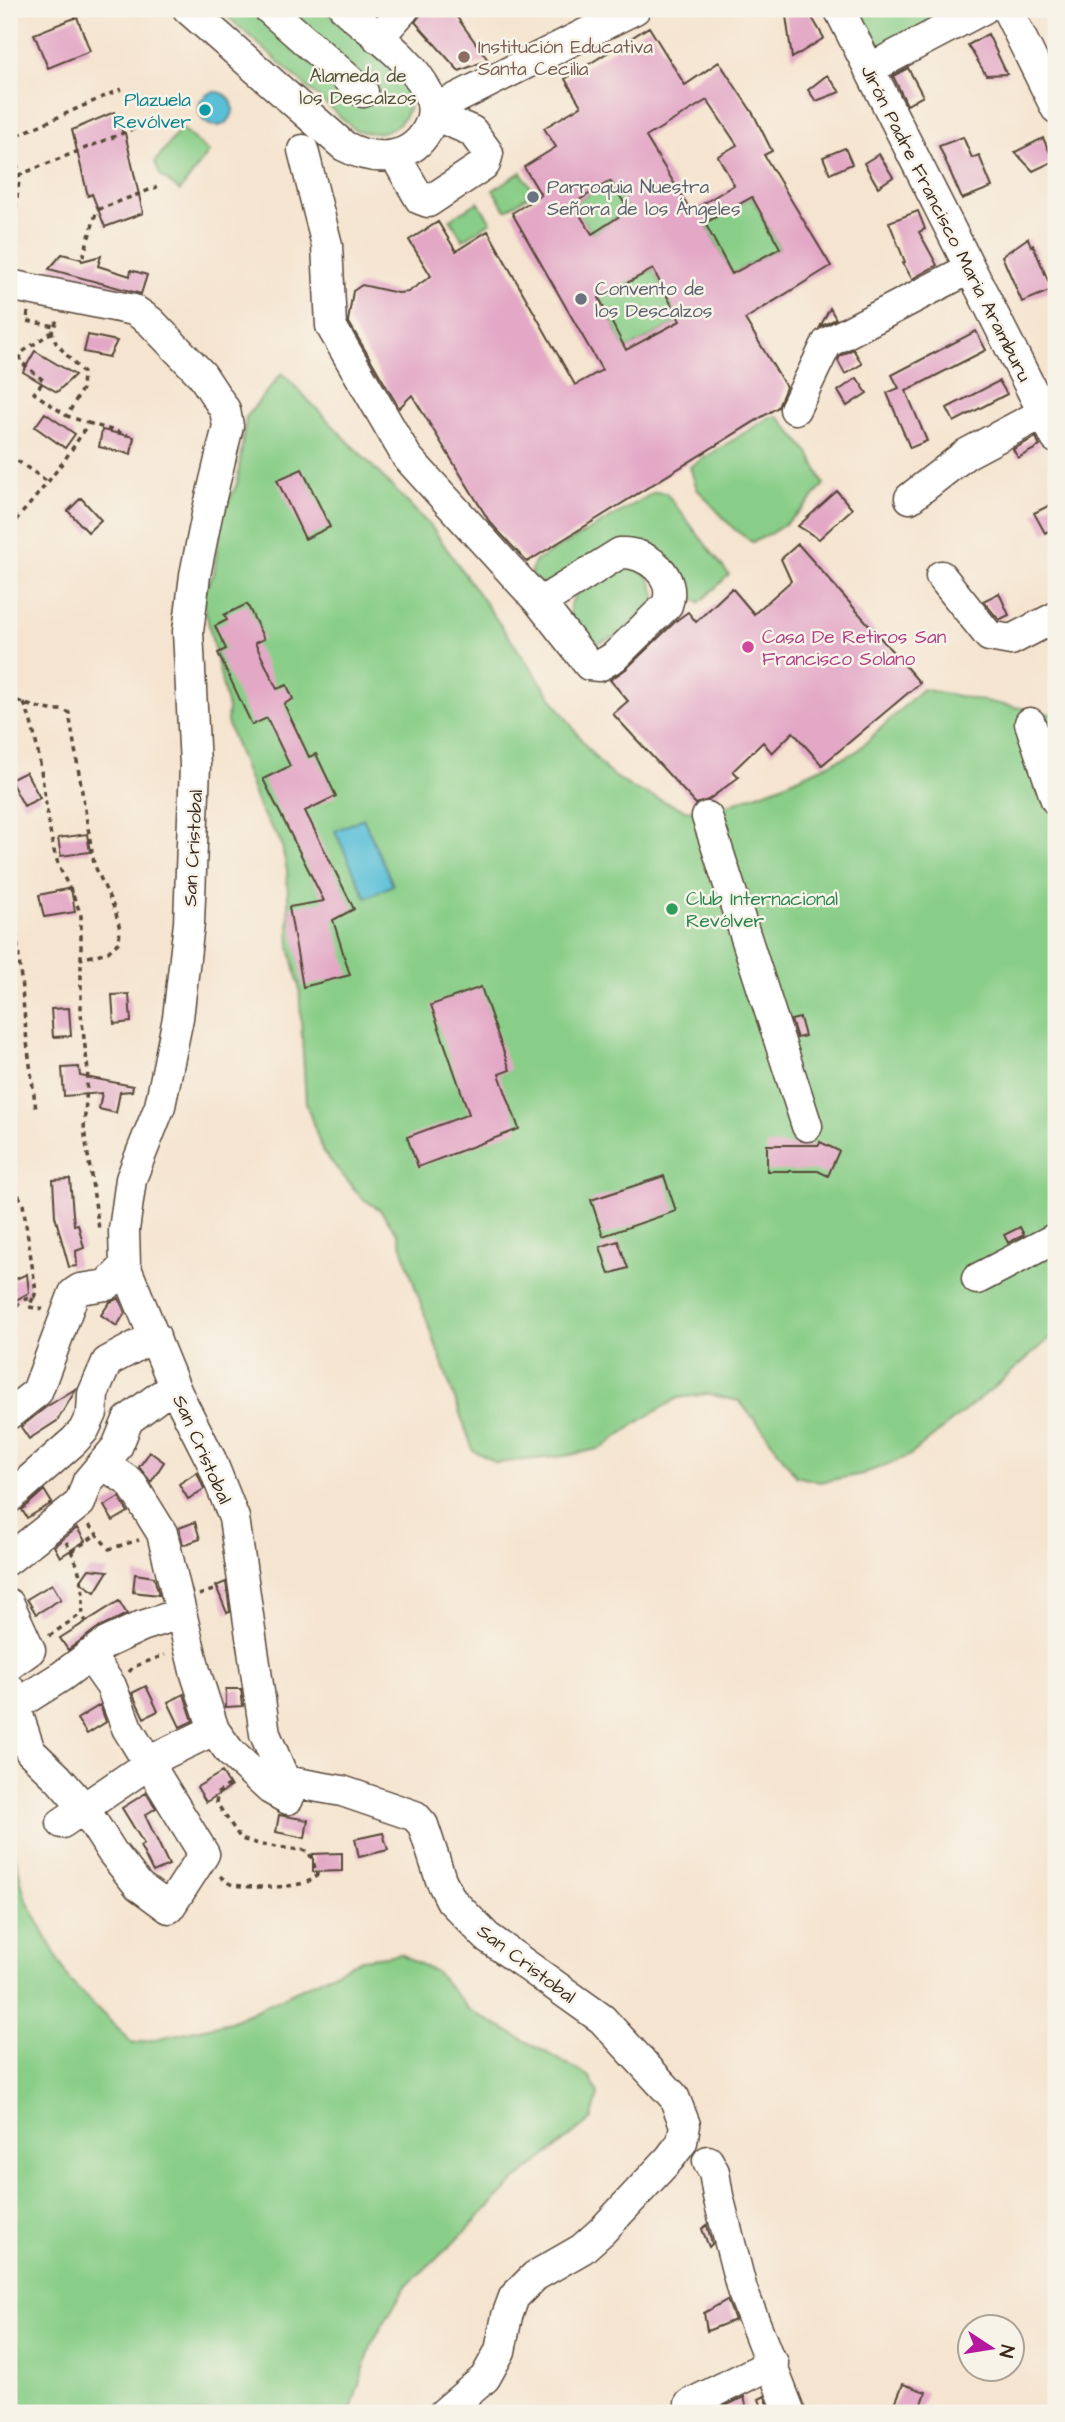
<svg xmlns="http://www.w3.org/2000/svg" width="1065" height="2422" font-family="'Architects Daughter',sans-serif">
	<rect width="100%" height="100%" fill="#f7f3e8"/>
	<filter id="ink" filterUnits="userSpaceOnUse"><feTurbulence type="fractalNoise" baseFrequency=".0143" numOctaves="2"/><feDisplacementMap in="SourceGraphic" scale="14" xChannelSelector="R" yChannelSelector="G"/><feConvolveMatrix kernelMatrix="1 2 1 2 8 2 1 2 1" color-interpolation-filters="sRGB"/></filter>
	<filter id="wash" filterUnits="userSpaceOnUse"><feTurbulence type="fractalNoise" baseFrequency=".00686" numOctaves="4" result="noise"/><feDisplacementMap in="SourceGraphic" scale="28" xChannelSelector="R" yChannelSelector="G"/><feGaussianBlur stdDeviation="1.57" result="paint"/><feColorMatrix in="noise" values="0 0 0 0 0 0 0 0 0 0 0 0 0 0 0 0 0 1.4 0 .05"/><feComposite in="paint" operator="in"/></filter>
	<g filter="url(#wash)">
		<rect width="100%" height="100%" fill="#f5e4cf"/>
		<path fill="#89ce88" stroke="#627c53" stroke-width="2" d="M 219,9 L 323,9 C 345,27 395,64 408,87 C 414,100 407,118 396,126 C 382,135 369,135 354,129 Z
			M 847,9 L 969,9 L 872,59 Z
			M 181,128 L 209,152 L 180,191 L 160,175 L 155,162 Z
			M 521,172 L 534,192 L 506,210 L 493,190 Z
			M 610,181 L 629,210 L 592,234 L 573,204 Z
			M 752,197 L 780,248 L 732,274 L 705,223 Z
			M 478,202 L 491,222 L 463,240 L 450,219 Z
			M 653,269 L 680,321 L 626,350 L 599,298 Z
			M 282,373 L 432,528 L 588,749 L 607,771 L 632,788 L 685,810 L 709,812 L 782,785 L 856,752 L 922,689 L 1056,715 L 1056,1333 L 994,1387 L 909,1456 L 863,1474 L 820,1482 L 796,1476 L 762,1428 L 739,1401 L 707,1394 L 678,1398 L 638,1422 L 602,1448 L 565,1456 L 496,1463 L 473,1450 L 415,1287 L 398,1234 L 380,1210 L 362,1198 L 323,1152 L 306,1103 L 299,986 L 290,948 L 287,870 L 281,842 L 260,810 L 227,722 L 228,709 L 202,595 L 214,573 L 221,515 L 237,484 L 246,417 Z
			M 770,417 L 779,417 L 809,453 L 824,484 C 807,508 780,532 752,542 L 734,529 L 697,489 L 690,467 Z
			M 655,492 L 666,493 L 729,575 L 699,603 C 682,590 671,572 656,557 L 543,584 L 533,580 L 531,570 L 536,561 Z
			M 626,566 C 649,571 652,579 656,601 C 637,618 618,642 591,644 L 570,617 L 570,605 L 576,594 Z
			M 9,1831 L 25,1897 L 69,1980 L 133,2044 L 231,2022 L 362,1959 L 401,1954 L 436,1972 L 468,2009 L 590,2077 L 598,2094 L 592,2119 L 515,2181 L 450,2246 L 406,2286 L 372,2343 L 350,2413 L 9,2413 Z"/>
		<path fill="#5ac0d8" stroke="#4a757b" stroke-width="2" d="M199 109a17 17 0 1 1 34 0a17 17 0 1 1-34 0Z
			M 363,818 L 393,885 L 366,898 L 335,831 Z"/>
		<g id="blocks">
			<path fill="#e3a8c6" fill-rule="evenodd" d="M 425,9 L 451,9 L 488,60 L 459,71 L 415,22 Z
				M 785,9 L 807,9 L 824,38 L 792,58 Z
				M 77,17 L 90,51 L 48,68 L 34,34 Z
				M 649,27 L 685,85 L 719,62 L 754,115 L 772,151 L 764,155 L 831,266 L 745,319 L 786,387 L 778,407 L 527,562 L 489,521 L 412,395 L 399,408 L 348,321 L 353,291 L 362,285 L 398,293 L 408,292 L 431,276 L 409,240 L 438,222 L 456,251 L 488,231 L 575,385 L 602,370 L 512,213 L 541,195 L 524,167 L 556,147 L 544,128 L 581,106 L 565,79 ZM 707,100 L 737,145 L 718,156 L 734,185 L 691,211 L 646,137 ZM 610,181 L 629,210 L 592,234 L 573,204 ZM 752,197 L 780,248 L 732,274 L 705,223 ZM 653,269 L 680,321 L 626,350 L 599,298 Z
				M 988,34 L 1007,74 L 986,75 L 968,45 Z
				M 908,68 L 923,96 L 907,105 L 893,76 Z
				M 827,75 L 840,92 L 816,101 L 808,90 Z
				M 114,112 L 123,133 L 125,133 L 143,213 L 105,227 L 92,194 L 88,196 L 72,130 Z
				M 963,137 L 972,158 L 979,155 L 992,187 L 962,199 L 939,146 Z
				M 1043,138 L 1054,161 L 1033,171 L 1015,152 Z
				M 845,148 L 852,164 L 830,174 L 823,157 Z
				M 879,154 L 893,177 L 878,187 L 864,163 Z
				M 918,211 L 925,229 L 919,232 L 937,265 L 912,279 L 903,263 L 905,262 L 889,222 Z
				M 1028,238 L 1031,246 L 1033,245 L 1052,290 L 1022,302 L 1002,256 Z
				M 62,254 L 81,259 L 82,261 L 101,256 L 98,266 L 130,276 L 131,270 L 147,275 L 141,294 L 49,269 Z
				M 830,308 L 836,319 L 820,327 Z
				M 976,331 L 986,350 L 906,391 L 927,441 L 910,448 L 887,393 L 899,388 L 892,375 Z
				M 88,335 L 117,341 L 109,357 L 84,352 Z
				M 853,349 L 862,364 L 845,374 L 838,361 L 840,356 Z
				M 35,351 L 75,375 L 57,392 L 23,372 Z
				M 857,378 L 867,393 L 847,406 L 838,391 Z
				M 999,381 L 1007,394 L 954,422 L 947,408 Z
				M 45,413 L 75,434 L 65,448 L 35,427 Z
				M 102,430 L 134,437 L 131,454 L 99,447 Z
				M 1036,437 L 1040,446 L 1018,458 L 1013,449 Z
				M 302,469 L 330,527 L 305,539 L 277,480 Z
				M 837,491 L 852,509 L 819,539 L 798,526 Z
				M 81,498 L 101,520 L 88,532 L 68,511 Z
				M 1056,502 L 1056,527 L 1045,533 L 1034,513 Z
				M 798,544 L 920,683 L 822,765 L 793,732 L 772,753 L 763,742 L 733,771 L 739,777 L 708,800 L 696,804 L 613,714 L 628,701 L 610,680 L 626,669 L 677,620 L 688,612 L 696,622 L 732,588 L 754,614 L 791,581 L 781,559 Z
				M 999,593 L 1009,615 L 999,620 L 983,601 Z
				M 247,604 L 264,639 L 255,643 L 277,689 L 287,685 L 293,699 L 284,704 L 309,757 L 316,754 L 336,796 L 305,811 L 354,909 L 333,920 L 350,975 L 303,987 L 289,907 L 324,901 L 263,779 L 290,766 L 267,718 L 252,725 L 218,653 L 226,649 L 215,626 L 227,620 L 224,615 Z
				M 26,772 L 40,798 L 24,806 L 10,780 Z
				M 87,834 L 90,852 L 61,856 L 58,838 Z
				M 71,888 L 75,912 L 44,917 L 39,895 Z
				M 481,987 L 510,1070 L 499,1074 L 519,1129 L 418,1167 L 407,1137 L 469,1114 L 431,1005 Z
				M 129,994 L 131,1022 L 114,1024 L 112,995 Z
				M 69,1008 L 71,1036 L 53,1037 L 51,1009 Z
				M 800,1018 L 805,1036 L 797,1038 L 791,1020 Z
				M 79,1067 L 80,1076 L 133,1086 L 132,1091 L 120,1092 L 116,1113 L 99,1109 L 102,1093 L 64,1096 L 62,1068 Z
				M 820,1142 L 839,1151 L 828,1176 L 818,1171 L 767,1171 L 767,1145 L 819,1145 Z
				M 664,1176 L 676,1211 L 603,1236 L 591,1200 Z
				M 70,1179 L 74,1225 L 78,1224 L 84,1248 L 76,1251 L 77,1266 L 69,1267 L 55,1216 L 53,1180 Z
				M 1020,1227 L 1024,1235 L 1008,1243 L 1004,1235 Z
				M 618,1241 L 628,1268 L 609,1274 L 600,1247 Z
				M 27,1274 L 29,1293 L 16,1300 L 9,1282 Z
				M 119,1298 L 125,1313 L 117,1326 L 101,1315 L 110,1302 Z
				M 77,1388 L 57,1421 L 29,1439 L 21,1427 L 46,1407 Z
				M 150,1452 L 164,1462 L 151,1482 L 139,1467 Z
				M 197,1472 L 204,1489 L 188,1499 L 179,1484 Z
				M 44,1490 L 52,1503 L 27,1518 L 22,1510 Z
				M 119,1497 L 128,1512 L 113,1521 L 104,1506 Z
				M 195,1522 L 200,1539 L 183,1545 L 179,1528 Z
				M 77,1528 L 85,1541 L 60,1557 L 54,1546 Z
				M 89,1569 L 108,1571 L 95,1592 L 80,1582 Z
				M 135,1574 L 154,1577 L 159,1595 L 133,1592 Z
				M 226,1582 L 230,1612 L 227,1613 L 216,1586 Z
				M 52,1584 L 61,1599 L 36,1614 L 27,1599 Z
				M 119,1601 L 127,1614 L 96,1629 L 68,1650 L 60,1638 Z
				M 146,1686 L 158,1711 L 144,1718 L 132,1693 Z
				M 226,1689 L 241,1689 L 243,1706 L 226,1707 Z
				M 184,1694 L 193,1721 L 180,1727 L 168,1702 Z
				M 100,1705 L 106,1722 L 87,1734 L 77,1719 Z
				M 222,1772 L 231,1787 L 206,1802 L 197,1787 Z
				M 146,1793 L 156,1808 L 145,1815 L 169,1865 L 153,1872 L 140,1846 L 144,1844 L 122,1808 Z
				M 279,1815 L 308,1820 L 305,1838 L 276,1832 Z
				M 383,1833 L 388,1850 L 359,1857 L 355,1839 Z
				M 342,1853 L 342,1871 L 313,1872 L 313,1854 Z
				M 707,2225 L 712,2244 L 709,2247 L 702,2229 Z
				M 727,2300 L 735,2320 L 707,2331 L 704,2313 Z
				M 903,2384 L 926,2392 L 919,2413 L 891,2413 Z
				M 765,2396 L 771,2413 L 764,2413 L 759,2399 Z
				M 744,2397 L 747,2409 L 740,2413 L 723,2413 L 721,2408 Z"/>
		</g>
	</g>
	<g filter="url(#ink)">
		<use href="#blocks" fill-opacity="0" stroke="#574639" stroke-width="2"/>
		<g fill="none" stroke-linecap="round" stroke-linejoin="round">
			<g stroke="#574639" stroke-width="33">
				<path id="minor" d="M 188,9 L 344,146 C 376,163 415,161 430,124 C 434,113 434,103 428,93 C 411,58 373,34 345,9
					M 269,9 L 363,92
					M 839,9 L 1056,438
					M 1007,9 L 1056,108
					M 378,38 L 404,9
					M 869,69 L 983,9
					M 433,110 L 635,9
					M 303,150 L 327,245 L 331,326 L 407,457 L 540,603 L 589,665 L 599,666 L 614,657 L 667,605 C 678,577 647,551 620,553 L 540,603
					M 395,156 L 420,199 L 428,202 L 485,164 L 488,153 L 472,131 L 434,115
					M 9,285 L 134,310 L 150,321 L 202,375 L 225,410 L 228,426 L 208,510 L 195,575 L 188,632 L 195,765 L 189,923 L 178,1018 L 160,1106 L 131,1179 L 124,1230 L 125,1266 L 177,1393 L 211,1460 L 234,1518 L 265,1734 L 285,1781 L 342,1791 L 415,1816 L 423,1825 L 441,1880 L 451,1900 L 487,1937 L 602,2019 L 674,2097 L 685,2125 L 682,2142 L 670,2158 L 602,2231 L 582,2249 L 535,2276 L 514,2297 L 507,2316 L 500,2351 L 485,2378 L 444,2413
					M 795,409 L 827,343 L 969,269
					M 910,498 L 966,454 L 1043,413
					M 941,576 L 989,636 L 1011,640 L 1056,617
					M 1030,723 L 1056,800
					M 707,817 L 807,1126
					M 977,1279 L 1056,1238
					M 9,1414 L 37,1392 L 74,1293 L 80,1289 L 107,1285 L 125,1266
					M 103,1464 L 131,1483 L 162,1533 L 195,1671 L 214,1730 L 230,1752 L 270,1789 L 288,1799 L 289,1794
					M 9,1498 L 74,1441 L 84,1430 L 92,1413 L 93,1394 L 107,1362 L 155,1336
					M 9,1559 L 80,1503 L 88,1481 L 117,1447 L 128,1420 L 160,1396 L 177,1393
					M 9,1604 L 30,1650 L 9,1665
					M 9,1688 L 30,1751 L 58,1778 L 84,1808 L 112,1852 L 139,1886 L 169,1908 L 204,1854 L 127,1728 L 111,1686 L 89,1655
					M 16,1705 L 62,1676 L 106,1643 L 142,1626 L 180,1614
					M 62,1823 L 160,1756 L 214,1730
					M 708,2161 L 714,2172 L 718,2196 L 742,2290 L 790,2413
					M 690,2404 L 773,2363"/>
			</g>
			<path stroke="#574639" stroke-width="3.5" stroke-dasharray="5 5" stroke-linecap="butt" d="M 9,139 L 121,89
				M 9,145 L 20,173 L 14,221
				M 9,179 L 138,127
				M 83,257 L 97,210 L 157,187
				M 28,312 L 27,321 L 55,326
				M 52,332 L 21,353 L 20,361 L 44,381 L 34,393 L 67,416
				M 88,423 L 128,435
				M 9,455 L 48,482
				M 9,528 C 38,495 66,462 88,423 L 67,416 L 82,389 L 83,373 L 56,343 L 52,332 L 57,320
				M 9,696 C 20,704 38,708 52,710 C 60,710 63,709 69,713 L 94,864 L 115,910 L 120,929 L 119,942 L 108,952 L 80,959
				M 24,703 C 42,745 43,801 53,846 C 58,872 74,892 81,916 L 81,1014 L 88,1071 L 84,1129 L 99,1229
				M 9,854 L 27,1042 L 36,1110
				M 33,1298 L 29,1307 L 43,1309
				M 9,1313 L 23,1300 L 34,1297 L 36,1292 L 23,1204 L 15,1188
				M 89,1525 L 109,1549 L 139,1540
				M 66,1542 C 76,1558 82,1577 83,1596 C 83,1612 80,1612 89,1627
				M 72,1551 L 96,1535
				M 199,1595 L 219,1588
				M 49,1636 L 81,1614
				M 129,1672 L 133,1667 L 165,1655
				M 220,1876 C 225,1880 228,1884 234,1885 C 252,1888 307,1890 317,1875 L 313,1861 L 308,1851 L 262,1845 L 241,1839 L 216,1802 L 218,1793 L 229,1785"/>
			<use href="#minor" stroke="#fff" stroke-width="30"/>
		</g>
	</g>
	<circle fill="#8d6e63" stroke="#f7f3e8" stroke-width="2.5" cx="464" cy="57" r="7"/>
	<circle fill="#0f9aa8" stroke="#f7f3e8" stroke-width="2.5" cx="205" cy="110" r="7"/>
	<g fill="#6b7280" stroke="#f7f3e8" stroke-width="2.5">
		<circle cx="533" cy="197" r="7"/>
		<circle cx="581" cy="299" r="7"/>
	</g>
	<circle fill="#d1479c" stroke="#f7f3e8" stroke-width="2.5" cx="748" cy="647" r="7"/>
	<circle fill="#2e9e5b" stroke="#f7f3e8" stroke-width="2.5" cx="672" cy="909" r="7"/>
	<g text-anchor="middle" stroke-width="5" stroke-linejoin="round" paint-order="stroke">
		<g font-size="19" fill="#785e54" stroke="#f7f3e8" text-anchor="start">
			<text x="478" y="53">Institución Educativa<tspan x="478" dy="22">Santa Cecilia</tspan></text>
		</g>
		<g font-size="19" fill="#4e5338" stroke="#f7f3e8">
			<text x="358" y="82">Alameda de<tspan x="358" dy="22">los Descalzos</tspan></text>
		</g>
		<g font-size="19" fill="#0d838f" stroke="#f7f3e8" text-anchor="end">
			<text x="191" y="106">Plazuela<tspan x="191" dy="22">Revólver</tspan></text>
		</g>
		<g font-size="19" fill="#5b616d" stroke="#f7f3e8" text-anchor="start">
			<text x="547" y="193">Parroquia Nuestra<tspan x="547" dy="22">Señora de los Ángeles</tspan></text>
			<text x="595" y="295">Convento de<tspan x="595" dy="22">los Descalzos</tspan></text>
		</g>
		<g font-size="19" fill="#3b2a1e" stroke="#f7f3e8">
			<text transform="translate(947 223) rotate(63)" y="7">Jirón Padre Francisco Maria Aramburu</text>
			<text transform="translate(192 848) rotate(-87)" y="7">San Cristobal</text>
			<text transform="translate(203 1449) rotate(66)" y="7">San Cristobal</text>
			<text transform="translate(527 1963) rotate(37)" y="7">San Cristobal</text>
		</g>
		<g font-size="19" fill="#b23c85" stroke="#f7f3e8" text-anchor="start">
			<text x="762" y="643">Casa De Retiros San<tspan x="762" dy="22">Francisco Solano</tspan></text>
		</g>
		<g font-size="19" fill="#27864d" stroke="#f7f3e8" text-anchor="start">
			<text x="686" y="905">Club Internacional<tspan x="686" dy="22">Revólver</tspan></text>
		</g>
	</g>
	<rect width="1065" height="2422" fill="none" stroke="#f7f3e8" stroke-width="35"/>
	<g transform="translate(991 2348) rotate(102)"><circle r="33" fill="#f7f3e8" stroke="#aca397" stroke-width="2"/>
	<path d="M0-5L12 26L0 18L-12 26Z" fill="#b5179e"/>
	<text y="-10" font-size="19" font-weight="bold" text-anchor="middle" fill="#3b2a1e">N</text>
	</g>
</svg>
